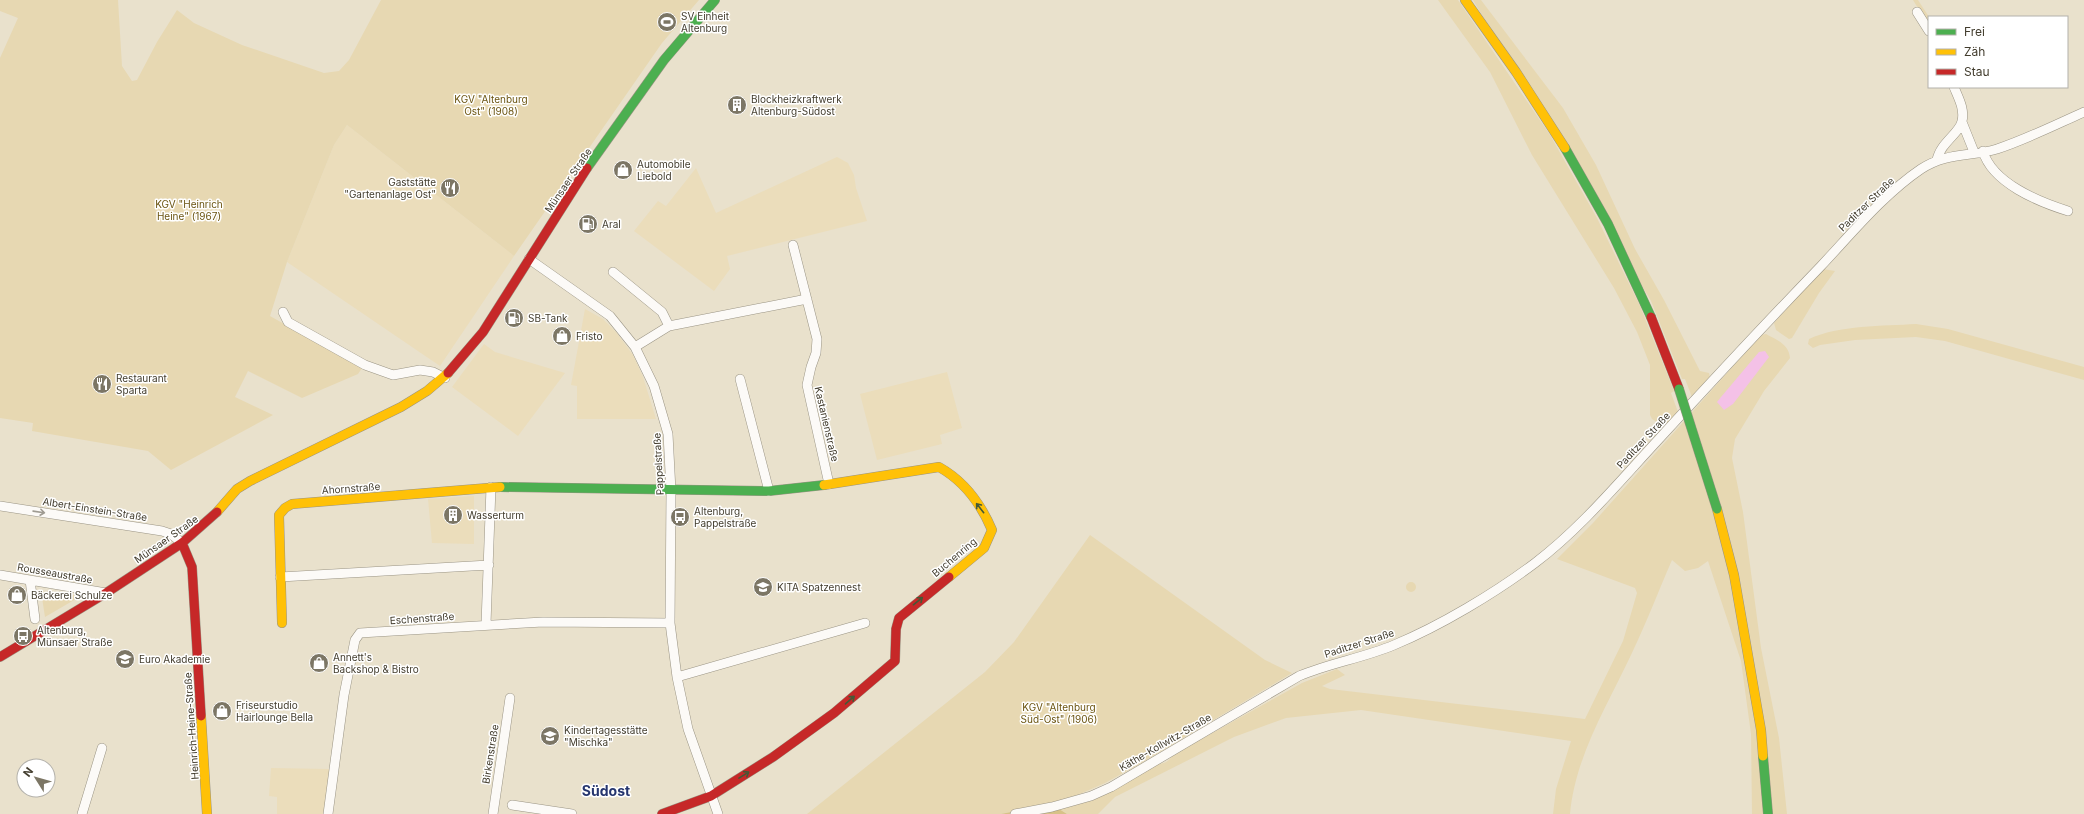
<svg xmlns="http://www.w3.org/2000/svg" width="2084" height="814" font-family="Inter,sans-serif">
	<rect width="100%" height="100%" fill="#e9e1cc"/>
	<path fill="#ebddbb" d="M 347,125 L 514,256 L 440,366 L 287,262 L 334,145 Z
		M 837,157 L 848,163 L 854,175 L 856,188 L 867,221 L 727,256 L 730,269 L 714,291 L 634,231 L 658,201 L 666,206 L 696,168 L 716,213 Z
		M 585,309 L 603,319 L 616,332 L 633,355 L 643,377 L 656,419 L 577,419 L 577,386 L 571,385 Z
		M 484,344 L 495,352 L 565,373 L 518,436 L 452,387 Z
		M 947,372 L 962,428 L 940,435 L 942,444 L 877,460 L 860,394 Z
		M 474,496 L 474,544 L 432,543 L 428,499 Z
		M 271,768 L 330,769 L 324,814 L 277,814 L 277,797 L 269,796 Z"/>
	<path fill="#e7d8b2" d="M 0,0 L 118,0 L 122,66 L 132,81 L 137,80 L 157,42 L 177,10 L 194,23 L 242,45 L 324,73 L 339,71 L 349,60 L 381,0 L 699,0 L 662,43 L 514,256 L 347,125 L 334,145 L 287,262 L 270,316 L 362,368 L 358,374 L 302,398 L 248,371 L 235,397 L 273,415 L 171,470 L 148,451 L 32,431 L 33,423 L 0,418 L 0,58 L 18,18 L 0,11 Z
		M 1438,0 L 1458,0 L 1550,135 L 1597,218 L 1640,306 L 1674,391 L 1671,393 L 1678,412 L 1669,423 L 1660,424 L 1652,419 L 1650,415 L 1650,365 L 1637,332 L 1614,288 L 1532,155 L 1490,72 Z
		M 1473,0 L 1481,0 L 1563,108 L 1596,165 L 1635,249 L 1664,300 L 1700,371 L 1709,373 L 1710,378 L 1692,397 L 1685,379 L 1682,379 L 1651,301 Z
		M 1913,0 L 1918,0 L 1929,17 L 1929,26 Z
		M 1823,269 L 1835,271 L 1819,293 L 1792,338 L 1789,339 L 1776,330 L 1774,323 Z
		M 1916,324 L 1948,329 L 2084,367 L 2084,380 L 1945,341 L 1916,337 L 1855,340 L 1820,345 L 1813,348 L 1808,344 L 1809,339 C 1839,325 1883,326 1916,324 Z
		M 1766,334 C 1777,340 1789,344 1790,358 L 1764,391 L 1735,439 L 1732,458 L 1743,512 L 1761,648 L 1779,738 L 1787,814 L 1752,814 L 1751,734 L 1741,661 L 1708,561 L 1698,568 L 1685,571 L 1672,560 C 1658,592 1646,624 1631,655 C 1607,706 1575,757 1570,814 L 1553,814 L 1556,789 L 1571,741 L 1361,710 L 1286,718 L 1234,737 L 1115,797 L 1098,814 L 1067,814 L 1059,809 L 1157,764 C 1165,764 1169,761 1173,755 L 1302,683 L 1337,669 L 1345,675 L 1322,686 L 1330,689 L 1585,719 L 1623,641 L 1637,593 L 1635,588 L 1557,559 L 1593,523 L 1761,335 Z
		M 1090,535 L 1265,660 L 1292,673 L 1138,765 L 1105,783 L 1064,801 L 1001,814 L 807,814 L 985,672 L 1014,642 Z
		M1406 587a5 5 0 1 1 10 0a5 5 0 1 1-10 0Z
		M 41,591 L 81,596 L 45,617 Z"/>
	<path fill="#d7c288" d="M 1064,801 L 1059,809 L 1067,814 L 1001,814 Z"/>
	<path fill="#f4c1e7" d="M 1765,351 L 1769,357 L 1733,404 L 1724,410 L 1717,402 L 1721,397 L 1759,352 Z"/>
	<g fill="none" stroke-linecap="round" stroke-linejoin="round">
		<g stroke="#9a9484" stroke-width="10">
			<path id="street" d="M 1917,12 L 1929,31
				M 1962,122 L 1974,152
				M 1983,151 C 1992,183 2039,202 2068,211
				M 1937,160 C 1940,143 1960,133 1962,121 C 1965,109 1958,97 1954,87
				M 793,245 L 817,339 L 816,353 L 811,367 L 807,385 L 829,484
				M 529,259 L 610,316 L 635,347 L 654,386 L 668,434 L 671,491 L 670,623 L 677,677 L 688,729 L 718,814
				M 613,272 L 662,312 L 669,326
				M 283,312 L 288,322 L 365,365 L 393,375 L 420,370 L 433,372 L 445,378
				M 635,347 L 669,326 L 807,299
				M 740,379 L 769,491
				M 0,506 L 162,531 L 171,534 L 182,543
				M 0,575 L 106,593
				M 280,577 L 489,565
				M 30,580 L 35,619
				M 486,624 L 491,487
				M 677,677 L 865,623
				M 512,805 L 572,814
				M 82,814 L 102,748
				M 328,814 L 344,695 L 355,640 L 360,633 L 543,622 L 670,623
				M 493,814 L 510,698
				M 1015,814 L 1052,807 L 1091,796 L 1111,787 L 1299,676 C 1330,663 1363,658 1394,645 C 1440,626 1495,593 1535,563 C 1581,528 1619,482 1658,440 C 1712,381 1766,323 1821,266 C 1852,233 1884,194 1921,169 C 1947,152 1970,157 1997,149 C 2027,139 2055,125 2084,112"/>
		</g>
		<g stroke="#9a9484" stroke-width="10">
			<path id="fast" d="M 1565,148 L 1608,224 L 1651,317
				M 587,168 L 664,60 L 715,0
				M 500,487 L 769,491 L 824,485
				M 1763,756 L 1768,814"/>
		</g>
		<g stroke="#9a9484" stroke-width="10">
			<path id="slow" d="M 1465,0 L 1516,72 L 1565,148
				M 824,485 L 939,467 C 964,481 981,504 992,530 L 984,548 L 949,577
				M 1717,509 L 1734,575 L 1761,730 L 1763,756
				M 217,512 L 237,489 L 250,481 L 401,407 L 427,391 L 448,373
				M 282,623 L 279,515 L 285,508 L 292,504 L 500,487
				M 201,716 L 207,814"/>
		</g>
		<g stroke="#9a9484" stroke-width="10">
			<path id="jam" d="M 1651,317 L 1679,389
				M 448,373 L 483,332 L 587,168
				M 182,543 L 192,567 L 201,716
				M 0,657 L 106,593 L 182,543 L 217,512
				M 662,814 L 711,796 L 773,757 L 834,713 L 895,661 L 896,629 L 899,618 L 949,577"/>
		</g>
		<use href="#street" stroke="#fcfaf7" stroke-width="9"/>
		<use href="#fast" stroke="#4caf50" stroke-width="9"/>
		<use href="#slow" stroke="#ffc107" stroke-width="9"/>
		<use href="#jam" stroke="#c62828" stroke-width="9"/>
		<g stroke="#9a9484" stroke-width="10" stroke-linecap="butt">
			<path id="fast-bridge" d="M 1679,389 L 1717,509"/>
		</g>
		<use href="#fast-bridge" stroke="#4caf50" stroke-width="9"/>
	</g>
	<defs><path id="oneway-shaft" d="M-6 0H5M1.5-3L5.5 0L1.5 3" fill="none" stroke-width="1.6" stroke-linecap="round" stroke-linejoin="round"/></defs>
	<g stroke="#445936">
		<use href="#oneway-shaft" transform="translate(980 508) rotate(-128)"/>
		<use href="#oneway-shaft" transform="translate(918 601) rotate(-39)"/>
		<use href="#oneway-shaft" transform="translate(850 700) rotate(-41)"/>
		<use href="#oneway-shaft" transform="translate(744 775) rotate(-32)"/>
	</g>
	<use stroke="#9f9b92" href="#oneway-shaft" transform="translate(39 512) rotate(8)"/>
	<defs>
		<g id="stadium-disc" transform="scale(1)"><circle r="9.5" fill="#7c7665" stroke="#fff"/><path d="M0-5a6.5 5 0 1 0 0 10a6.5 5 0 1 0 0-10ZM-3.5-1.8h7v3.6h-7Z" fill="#fff"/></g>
		<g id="building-disc" transform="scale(1)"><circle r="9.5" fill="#7c7665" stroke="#fff"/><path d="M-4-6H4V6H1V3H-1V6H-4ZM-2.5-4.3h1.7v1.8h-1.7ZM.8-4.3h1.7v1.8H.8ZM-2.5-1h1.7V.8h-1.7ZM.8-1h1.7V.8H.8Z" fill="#fff"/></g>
		<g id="shop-disc" transform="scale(1)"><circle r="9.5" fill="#7c7665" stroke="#fff"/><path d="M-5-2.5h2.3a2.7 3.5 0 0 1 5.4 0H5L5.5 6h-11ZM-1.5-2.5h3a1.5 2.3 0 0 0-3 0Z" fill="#fff"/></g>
		<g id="restaurant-disc" transform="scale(1)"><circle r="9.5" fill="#7c7665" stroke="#fff"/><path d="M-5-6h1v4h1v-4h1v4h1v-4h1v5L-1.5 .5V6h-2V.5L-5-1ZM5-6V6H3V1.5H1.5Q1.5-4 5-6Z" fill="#fff"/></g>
		<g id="fuel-disc" transform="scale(1)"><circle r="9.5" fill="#7c7665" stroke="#fff"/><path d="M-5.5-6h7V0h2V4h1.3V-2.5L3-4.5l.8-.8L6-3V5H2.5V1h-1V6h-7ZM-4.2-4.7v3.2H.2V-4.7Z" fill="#fff"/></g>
		<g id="bus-disc" transform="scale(1)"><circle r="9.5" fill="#7c7665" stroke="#fff"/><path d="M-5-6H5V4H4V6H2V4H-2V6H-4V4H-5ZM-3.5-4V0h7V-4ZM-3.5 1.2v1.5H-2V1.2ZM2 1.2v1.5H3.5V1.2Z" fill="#fff"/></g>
		<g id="school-disc" transform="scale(1)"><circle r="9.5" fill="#7c7665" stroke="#fff"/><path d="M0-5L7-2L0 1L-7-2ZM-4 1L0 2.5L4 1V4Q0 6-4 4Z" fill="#fff"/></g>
	</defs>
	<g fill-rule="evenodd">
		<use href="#stadium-disc" x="667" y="22"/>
		<use href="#building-disc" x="737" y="105"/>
		<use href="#shop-disc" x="623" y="170"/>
		<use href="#restaurant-disc" x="450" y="188"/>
		<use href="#fuel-disc" x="588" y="224"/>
		<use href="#fuel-disc" x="514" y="318"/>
		<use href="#shop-disc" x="562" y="336"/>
		<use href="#restaurant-disc" x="102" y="384"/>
		<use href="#building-disc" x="453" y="515"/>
		<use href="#bus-disc" x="680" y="517"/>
		<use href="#school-disc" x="763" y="587"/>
		<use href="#shop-disc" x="17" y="595"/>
		<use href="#bus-disc" x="23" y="636"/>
		<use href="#school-disc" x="125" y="659"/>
		<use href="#shop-disc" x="319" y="663"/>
		<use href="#shop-disc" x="222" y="711"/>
		<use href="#school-disc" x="550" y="736"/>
	</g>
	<g text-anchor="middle" stroke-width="3" stroke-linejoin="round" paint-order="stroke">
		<g font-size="10" fill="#423c2d" stroke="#fff" text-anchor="start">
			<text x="681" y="20">SV Einheit<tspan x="681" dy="12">Altenburg</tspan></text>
			<text x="751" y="103">Blockheizkraftwerk<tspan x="751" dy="12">Altenburg-Südost</tspan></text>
			<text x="637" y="168">Automobile<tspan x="637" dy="12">Liebold</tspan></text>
			<text x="436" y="186" text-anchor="end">Gaststätte<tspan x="436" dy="12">"Gartenanlage Ost"</tspan></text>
			<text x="602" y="228">Aral</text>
			<text x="528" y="322">SB-Tank</text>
			<text x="576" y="340">Fristo</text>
			<text x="116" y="382">Restaurant<tspan x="116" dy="12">Sparta</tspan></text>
			<text x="694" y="515">Altenburg,<tspan x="694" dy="12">Pappelstraße</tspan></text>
			<text x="467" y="519">Wasserturm</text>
			<text x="777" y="591">KITA Spatzennest</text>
			<text x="31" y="599">Bäckerei Schulze</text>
			<text x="37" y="634">Altenburg,<tspan x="37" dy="12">Münsaer Straße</tspan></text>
			<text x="333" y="661">Annett's<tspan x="333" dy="12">Backshop &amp; Bistro</tspan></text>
			<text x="139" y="663">Euro Akademie</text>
			<text x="236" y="709">Friseurstudio<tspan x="236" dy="12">Hairlounge Bella</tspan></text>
			<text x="564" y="734">Kindertagesstätte<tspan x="564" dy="12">"Mischka"</tspan></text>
		</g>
		<g font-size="10" fill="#6b5410" stroke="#fff">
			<text x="491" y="103">KGV "Altenburg<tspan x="491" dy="12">Ost" (1908)</tspan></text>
			<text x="189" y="208">KGV "Heinrich<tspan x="189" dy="12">Heine" (1967)</tspan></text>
			<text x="1059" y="711">KGV "Altenburg<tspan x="1059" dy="12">Süd-Ost" (1906)</tspan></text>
		</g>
		<g font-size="10" fill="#423c2d" stroke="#fff">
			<text transform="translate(568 180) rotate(-56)" y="4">Münsaer Straße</text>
			<text transform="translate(1866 204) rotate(-44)" y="4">Paditzer Straße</text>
			<text transform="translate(827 424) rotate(77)" y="4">Kastanienstraße</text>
			<text transform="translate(1643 440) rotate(-47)" y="4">Paditzer Straße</text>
			<text transform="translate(658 464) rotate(-93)" y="4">Pappelstraße</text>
			<text transform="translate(351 488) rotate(-4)" y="4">Ahornstraße</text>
			<text transform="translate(95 509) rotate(9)" y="4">Albert-Einstein-Straße</text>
			<text transform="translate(166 539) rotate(-35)" y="4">Münsaer Straße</text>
			<text transform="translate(954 557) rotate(-40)" y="4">Buchenring</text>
			<text transform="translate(55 573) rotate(10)" y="4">Rousseaustraße</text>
			<text transform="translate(422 618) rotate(-4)" y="4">Eschenstraße</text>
			<text transform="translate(1359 643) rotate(-18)" y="4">Paditzer Straße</text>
			<text transform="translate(191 726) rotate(-94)" y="4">Heinrich-Heine-Straße</text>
			<text transform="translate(1165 742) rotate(-30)" y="4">Käthe-Kollwitz-Straße</text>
			<text transform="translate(490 754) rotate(-81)" y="4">Birkenstraße</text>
		</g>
		<g font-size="14" font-weight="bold" fill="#25356e" stroke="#fff">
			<text x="606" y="796">Südost</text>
		</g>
	</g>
	<rect x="1928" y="16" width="140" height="72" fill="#ffffff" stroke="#b3b1ab"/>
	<rect x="1936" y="29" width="20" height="6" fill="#4caf50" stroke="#b3b1ab"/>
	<text x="1964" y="36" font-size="12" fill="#423c2d">Frei</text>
	<rect x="1936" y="49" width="20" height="6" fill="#ffc107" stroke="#b3b1ab"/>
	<text x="1964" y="56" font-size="12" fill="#423c2d">Zäh</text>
	<rect x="1936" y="69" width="20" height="6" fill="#c62828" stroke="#b3b1ab"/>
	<text x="1964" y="76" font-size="12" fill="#423c2d">Stau</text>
	<g transform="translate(36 778) rotate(307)"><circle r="19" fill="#ffffff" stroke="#b3b1ab"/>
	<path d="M0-3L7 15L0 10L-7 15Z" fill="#7c7665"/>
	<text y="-6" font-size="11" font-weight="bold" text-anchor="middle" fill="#423c2d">N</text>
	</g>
</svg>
